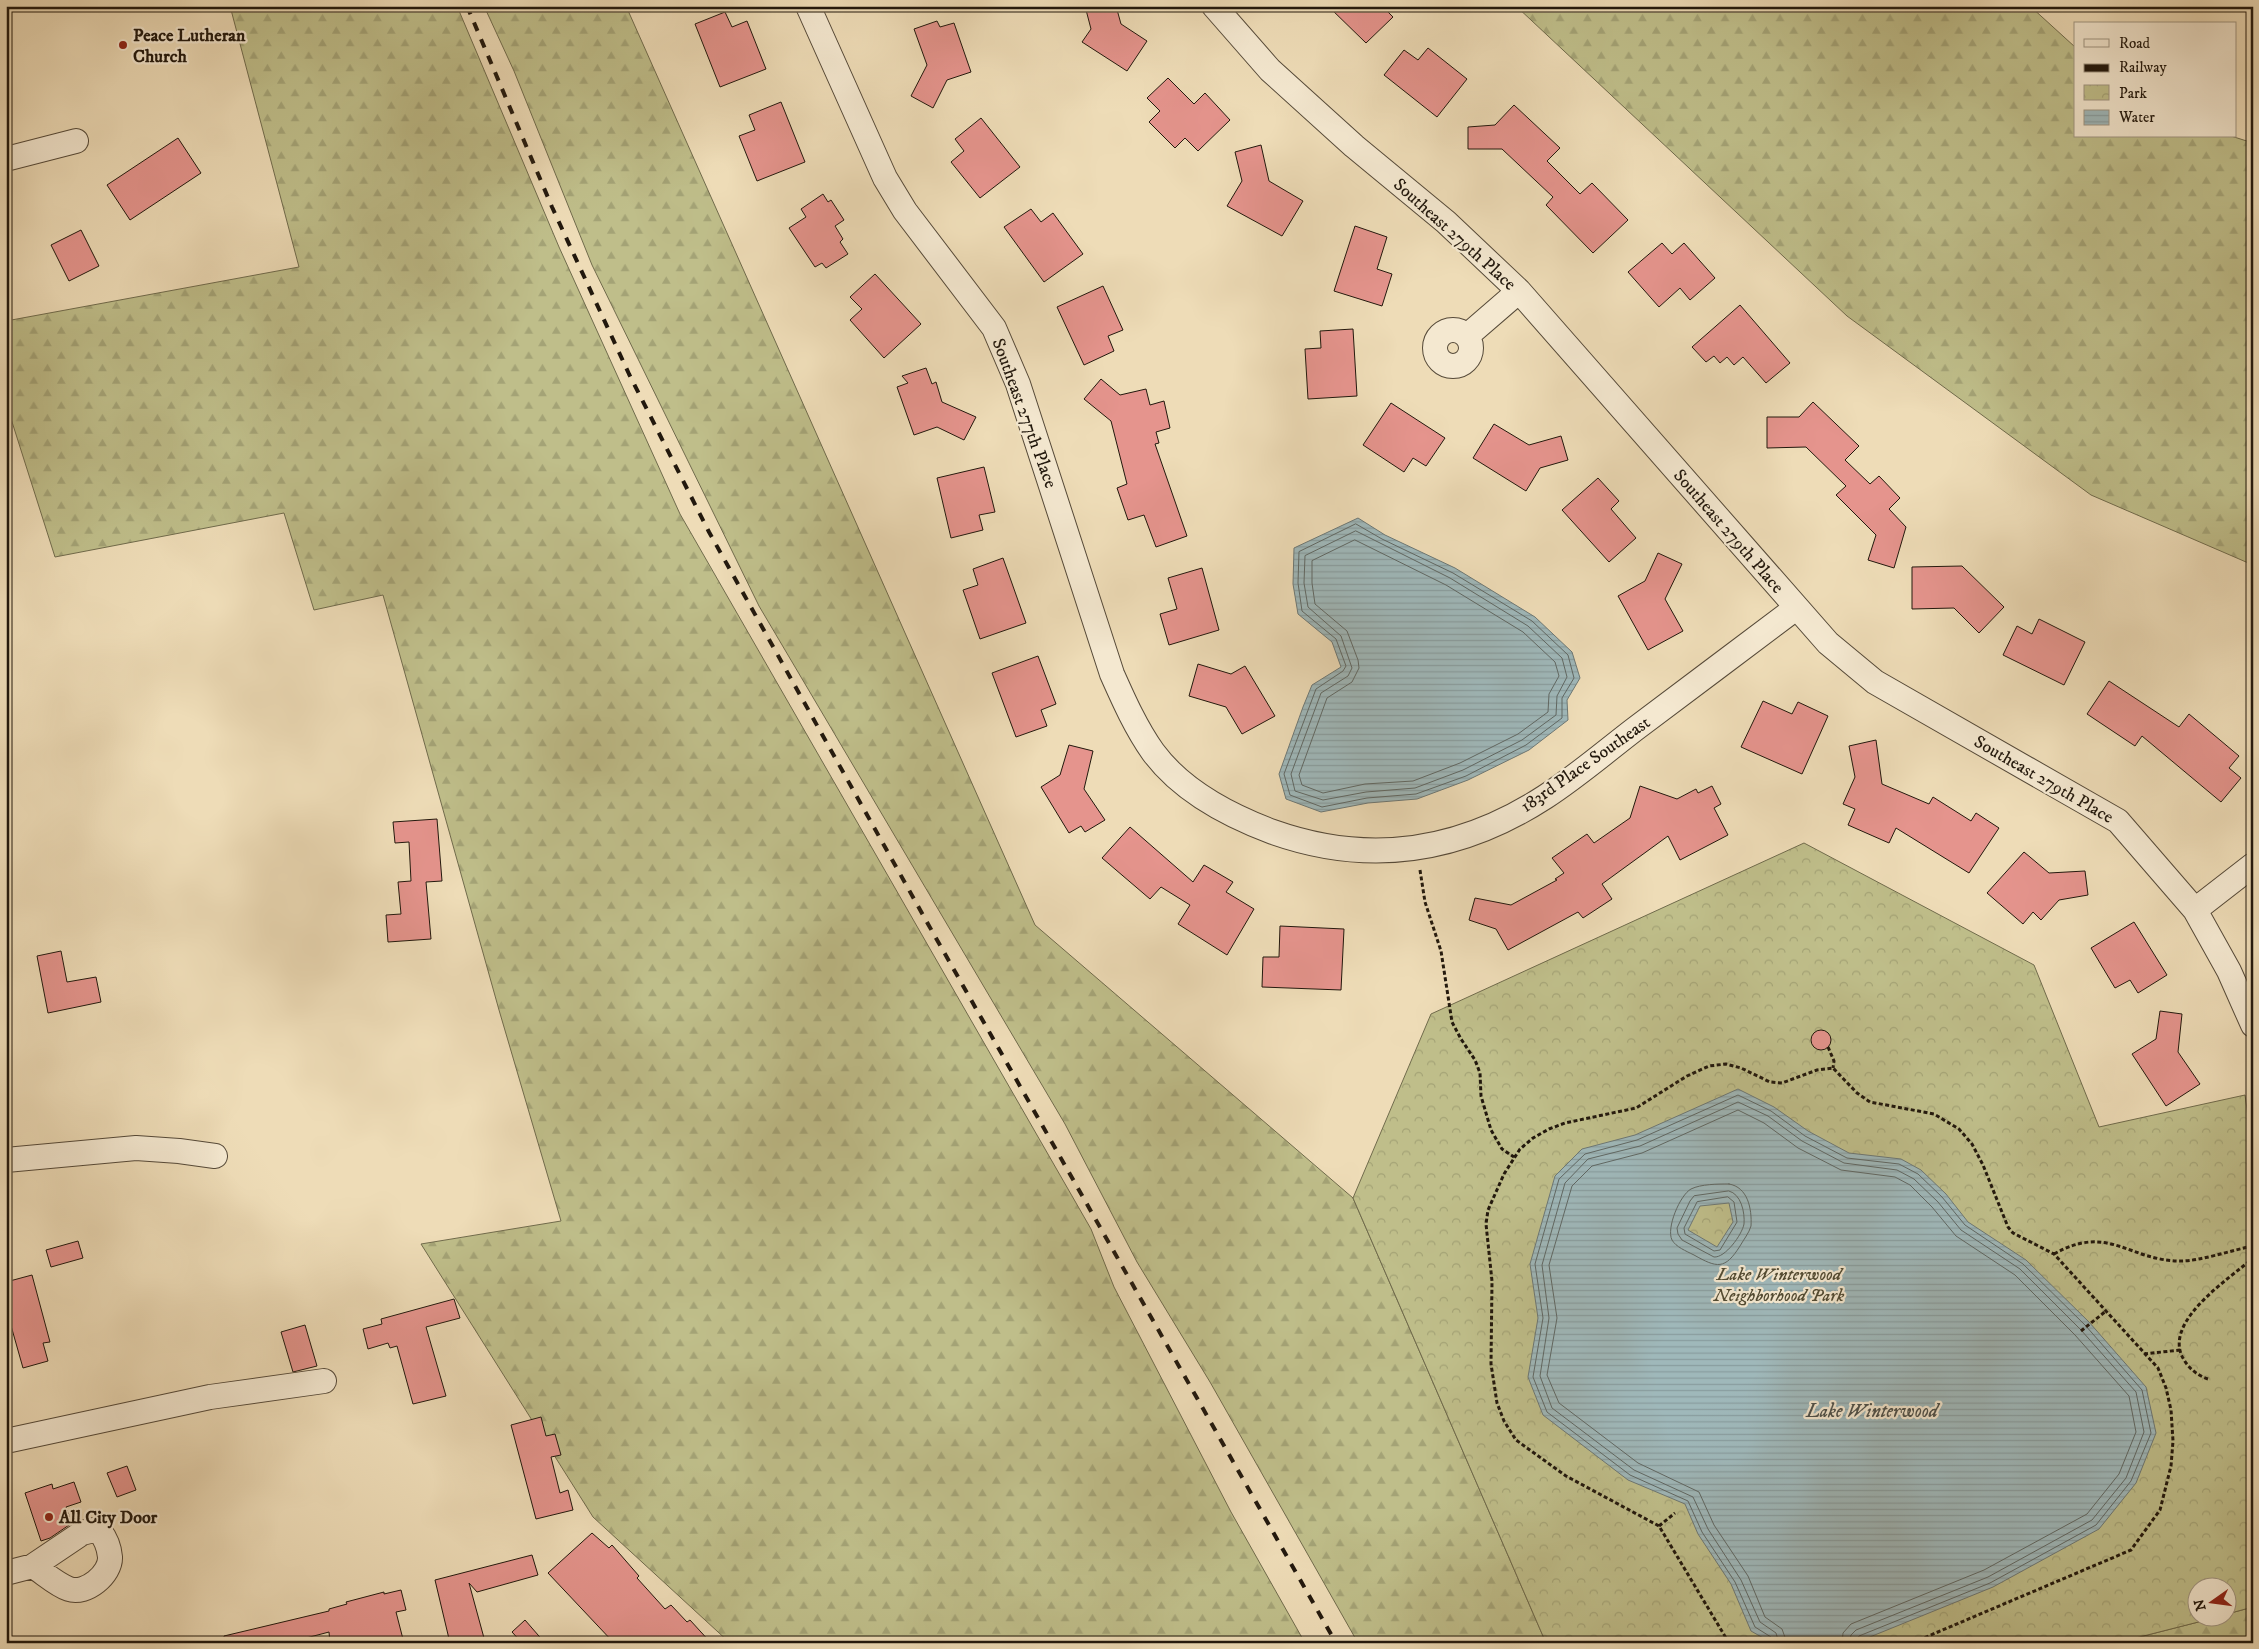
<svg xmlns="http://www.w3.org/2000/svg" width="2259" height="1649" font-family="'IM FELL DW Pica',serif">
	<defs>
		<pattern id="forest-firs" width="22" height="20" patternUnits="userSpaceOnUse" patternTransform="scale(1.25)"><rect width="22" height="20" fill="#bfbe8a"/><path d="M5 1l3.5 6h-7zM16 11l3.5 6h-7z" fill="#a4a376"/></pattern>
		<pattern id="park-crowns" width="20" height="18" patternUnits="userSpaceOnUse" patternTransform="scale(1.25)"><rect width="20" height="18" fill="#bfbe8a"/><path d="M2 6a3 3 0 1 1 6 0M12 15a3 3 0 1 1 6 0" fill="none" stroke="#a4a376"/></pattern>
		<pattern id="water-rules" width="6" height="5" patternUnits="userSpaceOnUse" patternTransform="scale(1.25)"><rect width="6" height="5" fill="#9fb8ba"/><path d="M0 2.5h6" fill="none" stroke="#899d9f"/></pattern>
	</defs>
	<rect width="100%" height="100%" fill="#eedcb7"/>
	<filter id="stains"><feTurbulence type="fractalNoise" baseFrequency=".004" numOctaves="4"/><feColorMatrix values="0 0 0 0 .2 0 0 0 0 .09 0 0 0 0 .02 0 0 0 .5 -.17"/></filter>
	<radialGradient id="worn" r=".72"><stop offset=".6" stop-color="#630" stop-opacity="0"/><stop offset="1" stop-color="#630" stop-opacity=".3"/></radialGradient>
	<path fill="url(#forest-firs)" stroke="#706b4c" d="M 230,6 L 457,6 L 559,247 L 680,514 L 1091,1229 L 1114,1287 L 1231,1512 L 1305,1643 L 947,1643 L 946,1638 L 929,1643 L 730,1643 L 593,1517 L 421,1244 L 561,1221 L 499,1010 L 383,595 L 314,610 L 284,513 L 55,557 L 6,403 L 6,321 L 299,267 Z
		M 484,6 L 626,6 L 1035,925 L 1353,1198 L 1546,1643 L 1358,1643 L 1210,1382 L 1137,1262 L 1065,1124 L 759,606 L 592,265 L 514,71 Z
		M 1516,6 L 2030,6 L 2075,47 L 2075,136 L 2231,136 L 2253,143 L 2253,565 L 2091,495 L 1847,316 Z
		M 2253,1607 L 2253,1643 L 2116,1643 L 2218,1617 L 2226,1616 L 2227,1614 Z"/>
	<path fill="url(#park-crowns)" stroke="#706b4c" d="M 1804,843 L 2034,965 L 2099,1127 L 2245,1095 L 2253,1153 L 2253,1607 L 2227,1614 L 2226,1586 L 2196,1586 L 2196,1616 L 2218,1617 L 2116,1643 L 1546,1643 L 1353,1198 L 1431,1014 Z"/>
	<path fill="url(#water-rules)" stroke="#6d7875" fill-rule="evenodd" d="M 1358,518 L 1385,535 L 1455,568 L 1535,617 L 1572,652 L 1580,678 L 1567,700 L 1568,720 L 1529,750 L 1468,780 L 1417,799 L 1368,803 L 1321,812 L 1286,799 L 1279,774 L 1303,707 L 1312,685 L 1341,667 L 1332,642 L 1298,614 L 1293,584 L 1294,548 Z
		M 1738,1089 L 1774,1107 L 1808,1131 L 1849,1153 L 1901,1159 L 1921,1170 L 1946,1194 L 1968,1222 L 2026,1260 L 2089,1322 L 2146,1387 L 2156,1433 L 2136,1483 L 2099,1529 L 1993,1587 L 1855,1643 L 1772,1643 L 1751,1631 L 1731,1584 L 1698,1534 L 1685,1504 L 1628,1480 L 1543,1415 L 1528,1377 L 1538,1318 L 1530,1264 L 1555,1176 L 1582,1149 L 1635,1135 ZM 1729,1203 L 1733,1222 L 1717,1247 L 1688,1230 L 1700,1206 Z"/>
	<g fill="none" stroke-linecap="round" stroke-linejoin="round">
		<path stroke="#606864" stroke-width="1" d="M 1356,524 L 1382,539 L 1453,573 L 1532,621 L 1568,655 L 1574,678 L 1562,698 L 1562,718 L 1526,745 L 1466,776 L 1416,794 L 1367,798 L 1322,807 L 1290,795 L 1284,774 L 1316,689 L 1343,671 L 1346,666 L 1336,639 L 1302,611 L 1298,583 L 1299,552 Z
			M 1356,531 L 1450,578 L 1528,626 L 1562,658 L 1567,677 L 1557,696 L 1556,715 L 1522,740 L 1463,770 L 1415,788 L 1366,792 L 1323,800 L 1295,791 L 1291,774 L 1321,693 L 1348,676 L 1352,668 L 1341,636 L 1308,607 L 1304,583 L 1305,556 Z
			M 1355,540 L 1446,585 L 1523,632 L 1555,662 L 1559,676 L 1549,694 L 1548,712 L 1518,734 L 1460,763 L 1413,781 L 1365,784 L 1323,793 L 1302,785 L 1299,775 L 1327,698 L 1352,682 L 1359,668 L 1358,660 L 1347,631 L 1315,604 L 1312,583 L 1312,561 Z
			M 1729,1184 C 1748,1187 1752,1209 1751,1226 C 1749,1233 1744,1239 1740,1246 C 1725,1270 1717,1268 1694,1255 C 1686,1251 1676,1247 1672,1240 C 1666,1228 1680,1195 1691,1189 C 1701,1184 1718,1184 1729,1184 Z
			M 1729,1191 C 1741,1194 1745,1212 1744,1224 C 1742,1235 1725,1258 1714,1257 L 1682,1240 L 1678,1234 L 1677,1228 L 1690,1201 L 1694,1196 Z
			M 1728,1197 L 1734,1202 L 1737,1222 L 1720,1250 L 1714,1251 L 1685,1234 L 1684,1228 L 1697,1202 Z
			M 1773,1643 L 1771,1637 L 1755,1627 L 1735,1582 L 1702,1532 L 1688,1501 L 1630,1475 L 1547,1412 L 1533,1377 L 1543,1318 L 1535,1264 L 1559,1179 L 1585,1154 L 1637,1140 L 1738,1095 L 1771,1111 L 1805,1136 L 1847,1158 L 1899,1164 L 1918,1174 L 1942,1197 L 1965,1225 L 2023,1264 L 2085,1325 L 2142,1390 L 2151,1433 L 2131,1481 L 2096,1525 L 1990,1583 L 1859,1636 L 1855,1643
			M 1779,1643 L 1776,1633 L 1760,1622 L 1741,1580 L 1708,1529 L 1693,1497 L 1634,1470 L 1552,1408 L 1540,1376 L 1549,1318 L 1542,1265 L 1565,1183 L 1588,1159 L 1640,1146 L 1738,1102 L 1768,1116 L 1802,1141 L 1844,1163 L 1897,1170 L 1914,1179 L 1938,1202 L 1961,1230 L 2020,1269 L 2081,1330 L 2136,1392 L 2144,1432 L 2126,1478 L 2092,1520 L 1988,1577 L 1856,1630 L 1851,1635 L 1849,1643
			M 1787,1643 L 1782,1629 L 1765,1617 L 1748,1576 L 1714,1525 L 1699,1492 L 1638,1463 L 1559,1403 L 1547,1375 L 1557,1318 L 1549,1265 L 1572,1186 L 1592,1166 L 1642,1153 L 1738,1110 L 1764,1123 L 1798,1148 L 1841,1170 L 1895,1177 L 1910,1185 L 1932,1207 L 1956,1236 L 2015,1275 L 2075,1335 L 2129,1396 L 2136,1432 L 2119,1474 L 2087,1514 L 1984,1570 L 1851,1624 L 1843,1633 L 1842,1643"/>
	</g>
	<path fill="#e5948d" stroke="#22180d" d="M 1085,6 L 1116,6 L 1121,24 L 1147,41 L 1127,71 L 1082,42 L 1091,29 Z
		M 1328,6 L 1382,6 L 1393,17 L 1366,43 Z
		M 725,12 L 732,27 L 747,21 L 766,69 L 720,87 L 695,24 Z
		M 937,21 L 940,27 L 954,23 L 971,72 L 947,80 L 933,108 L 911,96 L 927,65 L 914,29 Z
		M 1428,48 L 1467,79 L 1437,117 L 1384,75 L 1404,50 L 1418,60 Z
		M 1168,78 L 1194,104 L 1205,93 L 1230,120 L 1198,151 L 1185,138 L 1175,148 L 1149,122 L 1160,111 L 1147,98 Z
		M 781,102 L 805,162 L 757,181 L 739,136 L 755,130 L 749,115 Z
		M 1514,105 L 1560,148 L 1547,161 L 1580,194 L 1592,183 L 1628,220 L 1593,253 L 1546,205 L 1553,197 L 1502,149 L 1468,149 L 1468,127 L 1495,125 Z
		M 981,118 L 1020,167 L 980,198 L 951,162 L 964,151 L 955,139 Z
		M 178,138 L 201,173 L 130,220 L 107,185 Z
		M 1261,145 L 1269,181 L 1303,201 L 1282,236 L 1227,206 L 1242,181 L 1235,152 Z
		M 823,194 L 828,202 L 831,200 L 844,220 L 835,226 L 843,239 L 840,242 L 848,254 L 826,268 L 822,263 L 815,267 L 789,228 L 806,217 L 801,209 Z
		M 1031,209 L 1041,222 L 1053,213 L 1083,254 L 1044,282 L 1004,227 Z
		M 1355,226 L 1387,237 L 1377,269 L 1392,274 L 1382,306 L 1334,291 Z
		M 81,230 L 99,266 L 69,281 L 51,245 Z
		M 1662,243 L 1672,254 L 1684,243 L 1715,278 L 1690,300 L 1680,288 L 1659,307 L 1628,272 Z
		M 875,274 L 921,324 L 884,358 L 850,320 L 862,309 L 850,297 Z
		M 1103,286 L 1123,330 L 1108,336 L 1114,351 L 1084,365 L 1057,307 Z
		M 1740,305 L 1790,363 L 1766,383 L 1743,357 L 1734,365 L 1727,357 L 1720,363 L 1714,356 L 1706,362 L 1692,347 Z
		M 1353,329 L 1357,396 L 1308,399 L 1305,349 L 1321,348 L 1320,331 Z
		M 926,368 L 932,384 L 936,382 L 942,402 L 976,417 L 964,440 L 937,427 L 914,435 L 897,387 L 908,383 L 902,376 Z
		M 1101,379 L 1120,395 L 1146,389 L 1150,405 L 1164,401 L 1170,428 L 1156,432 L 1159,443 L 1155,444 L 1187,536 L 1156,547 L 1144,515 L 1128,520 L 1117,488 L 1127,484 L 1111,421 L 1084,399 Z
		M 1813,402 L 1859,446 L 1845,460 L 1870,484 L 1879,476 L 1900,498 L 1889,509 L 1906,527 L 1894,568 L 1868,560 L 1876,535 L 1836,495 L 1846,486 L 1806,447 L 1767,448 L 1767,417 L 1799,417 Z
		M 1391,403 L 1445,438 L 1426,466 L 1413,458 L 1404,472 L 1363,445 Z
		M 1494,424 L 1529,445 L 1561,436 L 1568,460 L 1540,468 L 1526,491 L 1473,458 Z
		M 984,467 L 995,512 L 979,515 L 983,530 L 951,538 L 937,478 Z
		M 1598,478 L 1619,501 L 1611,509 L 1636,538 L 1609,562 L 1562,510 Z
		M 1658,553 L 1682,564 L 1665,599 L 1683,631 L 1648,650 L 1618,596 L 1645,581 Z
		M 1003,558 L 1026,623 L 980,639 L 963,590 L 978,585 L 973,569 Z
		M 1962,566 L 2004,607 L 1979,633 L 1954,608 L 1912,609 L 1912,567 Z
		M 1202,568 L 1219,630 L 1169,645 L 1160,614 L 1177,609 L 1168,578 Z
		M 2039,619 L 2085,642 L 2064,685 L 2003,655 L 2017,626 L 2032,634 Z
		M 1038,656 L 1056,704 L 1041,710 L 1047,726 L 1016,737 L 992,673 Z
		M 1198,664 L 1231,674 L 1245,666 L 1275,716 L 1242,734 L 1226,707 L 1189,696 Z
		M 2109,681 L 2179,727 L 2189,714 L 2239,756 L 2229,768 L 2241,778 L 2221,802 L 2142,736 L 2135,746 L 2087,714 Z
		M 1763,701 L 1792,714 L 1798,702 L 1828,716 L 1802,774 L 1741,747 Z
		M 1876,740 L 1882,784 L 1929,804 L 1933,797 L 1971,821 L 1976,813 L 1999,828 L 1969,873 L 1896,828 L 1889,843 L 1848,825 L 1855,809 L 1843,804 L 1855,777 L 1849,746 Z
		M 1069,745 L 1093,751 L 1084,789 L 1105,820 L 1085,832 L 1081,826 L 1069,833 L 1041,787 L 1060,775 Z
		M 1640,786 L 1677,799 L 1696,789 L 1698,793 L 1712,786 L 1721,804 L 1714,808 L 1728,835 L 1680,860 L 1668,836 L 1602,884 L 1612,899 L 1583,918 L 1578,912 L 1508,950 L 1496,929 L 1469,920 L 1475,898 L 1511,905 L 1557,880 L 1555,879 L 1564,873 L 1552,858 L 1587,834 L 1594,843 L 1630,818 Z
		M 437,819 L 442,881 L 426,882 L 431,939 L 388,942 L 386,915 L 401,914 L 398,882 L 411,881 L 409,842 L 395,843 L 393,822 Z
		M 1130,827 L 1193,882 L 1204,865 L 1233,882 L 1226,892 L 1254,909 L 1227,955 L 1178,924 L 1190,905 L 1161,887 L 1150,899 L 1102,858 Z
		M 2024,852 L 2049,873 L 2085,871 L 2088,895 L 2059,900 L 2041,920 L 2033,912 L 2023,924 L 1987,893 Z
		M 2134,922 L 2167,975 L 2138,993 L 2130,980 L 2115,988 L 2091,948 Z
		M 1280,926 L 1344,929 L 1341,990 L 1262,987 L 1263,957 L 1279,957 Z
		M 61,951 L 67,982 L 96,977 L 101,1002 L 48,1013 L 37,956 Z
		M 2160,1011 L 2182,1014 L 2178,1052 L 2200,1084 L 2166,1106 L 2132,1054 L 2156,1039 Z
		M1811 1040a10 10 0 1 1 20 0a10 10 0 1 1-20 0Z
		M 78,1241 L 83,1258 L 51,1267 L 46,1250 Z
		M 32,1275 L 50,1342 L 43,1343 L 48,1361 L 23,1368 L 6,1308 L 6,1282 Z
		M 454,1299 L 460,1318 L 426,1327 L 446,1396 L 413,1404 L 397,1346 L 390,1348 L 388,1343 L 368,1349 L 363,1329 L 382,1324 L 381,1319 Z
		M 305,1325 L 317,1366 L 293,1372 L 281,1332 Z
		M 541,1417 L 546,1436 L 555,1434 L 561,1455 L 551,1457 L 560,1493 L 568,1490 L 573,1510 L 536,1519 L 511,1425 Z
		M 127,1466 L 136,1490 L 117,1497 L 107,1473 Z
		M 74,1482 L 81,1502 L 66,1507 L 72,1523 L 50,1538 L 41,1541 L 25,1493 L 52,1484 L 53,1489 Z
		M 592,1533 L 609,1548 L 612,1545 L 639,1576 L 637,1578 L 665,1609 L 671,1605 L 687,1622 L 690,1620 L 711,1643 L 614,1643 L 548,1573 Z
		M 532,1555 L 538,1575 L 477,1592 L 469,1583 L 484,1638 L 466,1643 L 450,1643 L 435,1580 Z
		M 401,1590 L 406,1610 L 396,1612 L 404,1643 L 330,1643 L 329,1632 L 287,1643 L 224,1643 L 224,1636 L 329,1611 L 329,1609 L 347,1604 L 346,1602 L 384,1592 L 384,1594 Z
		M 525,1620 L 545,1643 L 522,1643 L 512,1632 Z"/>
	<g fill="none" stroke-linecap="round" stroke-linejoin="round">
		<g stroke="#554938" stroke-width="26">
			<path id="minor" d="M 808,6 L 885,178 L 905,211 L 994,328 L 1018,384 L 1112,674 C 1124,701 1136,728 1153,752 C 1181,790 1230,816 1273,832 C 1369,866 1460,852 1545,797 C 1576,777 1605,752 1635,729 C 1689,689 1742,648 1796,608
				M 1214,6 L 1270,70 L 1354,146 L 1446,222 L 1519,291 L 1828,643 L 1875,682 L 2118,821 L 2195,910 L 2229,971 L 2253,1025
				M 6,159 L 76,141
				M1435 348a18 18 0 1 1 36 0a18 18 0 1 1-36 0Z
				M 1467,336 L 1519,291
				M 2195,910 L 2253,865
				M 6,1160 L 136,1148 L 179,1151 L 215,1156
				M 6,1441 L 210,1397 L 324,1381
				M 6,1573 L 33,1566 L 82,1533 L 98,1529 C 105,1537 109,1545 110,1557 C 111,1574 86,1595 69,1589 C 57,1585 44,1573 33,1566"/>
		</g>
		<path stroke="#22180d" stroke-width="3" stroke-dasharray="4 2.5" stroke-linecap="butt" d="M 1420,870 L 1425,902 L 1441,951 L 1452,1022 L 1461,1039 L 1475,1060 L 1480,1073 L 1481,1096 L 1491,1130 L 1502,1149 L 1514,1157
			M 1828,1047 L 1834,1061 L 1833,1068
			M 2054,1254 C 2109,1223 2128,1261 2181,1261 C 2201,1261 2232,1250 2253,1246
			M 2081,1331 L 2106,1311
			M 2144,1354 L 2180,1350
			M 2208,1379 C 2196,1375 2186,1366 2181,1354 C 2168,1318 2229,1279 2253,1258
			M 1659,1526 L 1675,1513
			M 1729,1643 L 1659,1526 L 1566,1476 L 1516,1440 L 1504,1421 L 1497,1403 L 1491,1364 L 1492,1281 L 1486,1224 L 1488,1210 L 1504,1174 L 1520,1149 L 1533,1138 L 1549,1129 L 1565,1123 L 1636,1108 L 1687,1076 L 1709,1066 L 1726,1064 L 1741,1068 L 1770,1082 L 1782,1083 L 1817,1070 L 1833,1068 L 1857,1093 L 1870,1102 L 1934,1114 L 1959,1129 L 1972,1144 L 1983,1165 L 2008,1227 L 2013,1233 L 2054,1254 L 2158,1368 L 2166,1388 L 2171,1410 L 2173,1441 L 2171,1466 L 2160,1510 L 2131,1550 L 1912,1643"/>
		<use href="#minor" stroke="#f4e8d0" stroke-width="24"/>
		<path stroke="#22180d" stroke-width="4" stroke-dasharray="9 9" stroke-linecap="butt" d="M 467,6 L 552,207 L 629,374 L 709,532 L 928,924 L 1336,1643"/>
	</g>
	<g fill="#8f2418" stroke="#f4e8d0" stroke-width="2">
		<circle cx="123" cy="45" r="5"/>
		<circle cx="49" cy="1517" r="5"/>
	</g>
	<g text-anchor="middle" stroke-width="4.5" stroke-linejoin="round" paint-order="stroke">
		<g font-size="18" font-weight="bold" fill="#22180d" stroke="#f4e8d0" text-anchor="start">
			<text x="133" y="41">Peace Lutheran<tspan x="133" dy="21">Church</tspan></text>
			<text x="59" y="1523">All City Door</text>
		</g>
		<g font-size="18" fill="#22180d" stroke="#f4e8d0">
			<text transform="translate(1455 234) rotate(42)" y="6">Southeast 279th Place</text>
			<text transform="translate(1025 413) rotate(70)" y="6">Southeast 277th Place</text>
			<text transform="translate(1729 531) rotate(49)" y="6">Southeast 279th Place</text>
			<text transform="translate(1585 764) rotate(-35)" y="6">183rd Place Southeast</text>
			<text transform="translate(2044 779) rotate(30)" y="6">Southeast 279th Place</text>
		</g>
		<g font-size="18" font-style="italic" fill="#514a32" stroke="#f4e8d0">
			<text x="1779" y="1280">Lake Winterwood<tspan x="1779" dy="21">Neighborhood Park</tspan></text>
		</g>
		<g font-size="19" font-style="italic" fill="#4e504a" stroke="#f4e8d0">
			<text x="1872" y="1417">Lake Winterwood</text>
		</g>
	</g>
	<rect width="2259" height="1649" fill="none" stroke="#eedcb7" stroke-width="25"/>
	<rect x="8" y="8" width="2244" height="1634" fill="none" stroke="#22180d" stroke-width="2.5"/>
	<rect x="12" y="12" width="2234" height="1624" fill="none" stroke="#22180d"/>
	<rect x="2074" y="22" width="162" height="115" fill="#f4e8d0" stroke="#a09582"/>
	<rect x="2084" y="39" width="25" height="8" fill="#f4e8d0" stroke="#a09582"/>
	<text x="2119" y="48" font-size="15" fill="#22180d">Road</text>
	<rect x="2084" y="64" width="25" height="8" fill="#22180d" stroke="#a09582"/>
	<text x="2119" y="72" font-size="15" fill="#22180d">Railway</text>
	<rect x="2084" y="85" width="25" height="15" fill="url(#park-crowns)" stroke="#a09582"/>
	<text x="2119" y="98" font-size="15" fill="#22180d">Park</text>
	<rect x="2084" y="110" width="25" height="15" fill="url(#water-rules)" stroke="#a09582"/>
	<text x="2119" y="122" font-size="15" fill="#22180d">Water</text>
	<g transform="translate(2212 1602) rotate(256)"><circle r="24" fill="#f4e8d0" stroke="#a09582"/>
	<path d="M0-4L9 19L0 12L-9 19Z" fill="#8f2418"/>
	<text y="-8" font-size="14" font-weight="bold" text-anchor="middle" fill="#22180d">N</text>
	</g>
	<rect width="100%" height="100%" filter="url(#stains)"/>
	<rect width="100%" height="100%" fill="url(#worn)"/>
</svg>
